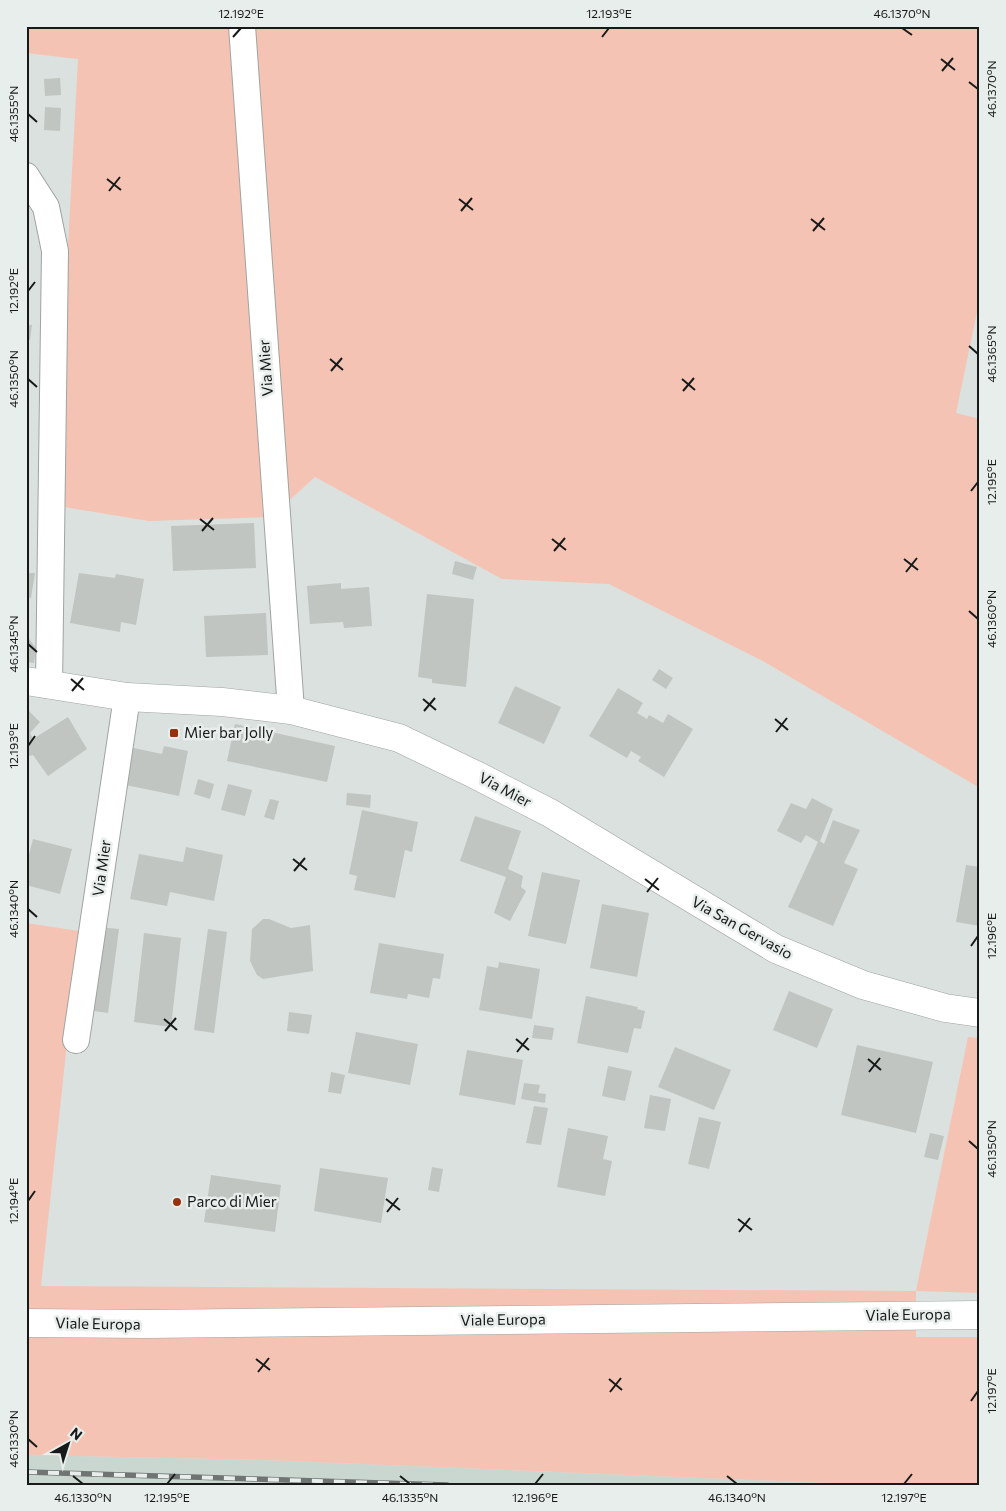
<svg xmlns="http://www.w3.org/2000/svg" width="1006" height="1511" font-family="Commissioner,sans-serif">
	<rect width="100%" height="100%" fill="#dbe1de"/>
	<path fill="#cad7d1" d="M 26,1455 L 263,1460 L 877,1485 L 26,1485 Z"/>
	<path fill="#f5c3b3" d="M 26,26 L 980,26 L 980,298 L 956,413 L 980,419 L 980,788 L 761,660 L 609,584 L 502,579 L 315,477 L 271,517 L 149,521 L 58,506 L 60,396 L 78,59 L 26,53 Z
		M 26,923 L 79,931 L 41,1286 L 916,1291 L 968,1037 L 980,1038 L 980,1293 L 916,1291 L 916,1337 L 980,1337 L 980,1485 L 877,1485 L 263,1460 L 26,1455 Z"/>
	<path fill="#c0c5c2" d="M 60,78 L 61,95 L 45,96 L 44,79 Z
		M 45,107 L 61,108 L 60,131 L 44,130 Z
		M 26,325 L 32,325 L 30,340 L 26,339 Z
		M 254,523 L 256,568 L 173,571 L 171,526 Z
		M 455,561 L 477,567 L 473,580 L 452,574 Z
		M 26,566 L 29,566 L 28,573 L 35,573 L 31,598 L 26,597 Z
		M 79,573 L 115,578 L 116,574 L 144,579 L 136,625 L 121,622 L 120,632 L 70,623 Z
		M 341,583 L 341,589 L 369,587 L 372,626 L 344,628 L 343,622 L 310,624 L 307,586 Z
		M 427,594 L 474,599 L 466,687 L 432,683 L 432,679 L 418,677 Z
		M 266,613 L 268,655 L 206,657 L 204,616 Z
		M 26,635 L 36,648 L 34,663 L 26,662 Z
		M 659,669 L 673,678 L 666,689 L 652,680 Z
		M 515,686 L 561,707 L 544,744 L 498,723 Z
		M 618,688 L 643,703 L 637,713 L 647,719 L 649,715 L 663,723 L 668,714 L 693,729 L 664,777 L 638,761 L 641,757 L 631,751 L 627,758 L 589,736 Z
		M 26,708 L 40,722 L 30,733 L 33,739 L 68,717 L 87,749 L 48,776 L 33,755 L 26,757 Z
		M 235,724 L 335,746 L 327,782 L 227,761 Z
		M 164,746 L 188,751 L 179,796 L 121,784 L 129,747 L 162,754 Z
		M 198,779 L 214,784 L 210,799 L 194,794 Z
		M 228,784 L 252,790 L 245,816 L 221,810 Z
		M 347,793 L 371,795 L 370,808 L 346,805 Z
		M 812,798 L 833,809 L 820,841 L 824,844 L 833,820 L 860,830 L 844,863 L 858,869 L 833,926 L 788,907 L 818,842 L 806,835 L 801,843 L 777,831 L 791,803 L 806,809 Z
		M 270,799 L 279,801 L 274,820 L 264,817 Z
		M 362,810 L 418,822 L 412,852 L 405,850 L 395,898 L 354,890 L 357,876 L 349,874 Z
		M 475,816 L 521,831 L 508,869 L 523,876 L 521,887 L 526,891 L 510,921 L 494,913 L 506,877 L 460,861 Z
		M 33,839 L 72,849 L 60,894 L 26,885 L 26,855 L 29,855 Z
		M 186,847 L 223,855 L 214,901 L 170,892 L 167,906 L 130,899 L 139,854 L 183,862 Z
		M 966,865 L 980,867 L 980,926 L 956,922 Z
		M 542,872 L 580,880 L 566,944 L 528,936 Z
		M 602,904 L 649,913 L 637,977 L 590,968 Z
		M 263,919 L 269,919 L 291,928 L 310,925 L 313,971 L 263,979 L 257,975 L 250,961 L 252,929 Z
		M 98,927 L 119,929 L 108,1013 L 87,1010 Z
		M 208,929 L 227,932 L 214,1033 L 194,1030 Z
		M 144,933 L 181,938 L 171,1027 L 134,1022 Z
		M 379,943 L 444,954 L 440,979 L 433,978 L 429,998 L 408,994 L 407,999 L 370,993 Z
		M 499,962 L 540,969 L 532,1019 L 479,1010 L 487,966 L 498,968 Z
		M 789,991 L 833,1009 L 817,1048 L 773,1030 Z
		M 586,996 L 638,1007 L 637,1009 L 645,1011 L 641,1029 L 634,1028 L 628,1053 L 577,1043 Z
		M 289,1012 L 312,1015 L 309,1034 L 287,1031 Z
		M 534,1025 L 554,1028 L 552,1040 L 532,1038 Z
		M 356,1032 L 418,1044 L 410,1085 L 348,1073 Z
		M 857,1045 L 933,1062 L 916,1133 L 841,1115 Z
		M 675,1047 L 731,1070 L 714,1110 L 658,1087 Z
		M 467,1050 L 523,1060 L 515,1105 L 459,1095 Z
		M 608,1066 L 632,1071 L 625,1101 L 602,1096 Z
		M 331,1072 L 345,1075 L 341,1094 L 328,1092 Z
		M 524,1083 L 540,1085 L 538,1093 L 546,1094 L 545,1103 L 521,1099 Z
		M 650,1095 L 671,1099 L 665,1131 L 644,1128 Z
		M 534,1106 L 548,1108 L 541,1145 L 526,1143 Z
		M 699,1117 L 721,1122 L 709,1169 L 688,1164 Z
		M 568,1128 L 608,1136 L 603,1159 L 612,1161 L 605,1196 L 557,1187 Z
		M 930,1133 L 944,1136 L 938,1160 L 924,1157 Z
		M 432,1167 L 443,1169 L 439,1192 L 428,1190 Z
		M 320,1168 L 388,1178 L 381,1223 L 314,1211 Z
		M 211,1175 L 281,1185 L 275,1232 L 204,1222 Z"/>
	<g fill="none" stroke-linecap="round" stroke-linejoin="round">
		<g stroke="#9fa4a1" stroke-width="28">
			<path id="minor" d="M 242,26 L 291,710
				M 26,176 L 46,207 L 55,251 L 49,685
				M 76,1040 L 127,697"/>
		</g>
		<g stroke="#9fa4a1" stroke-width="29">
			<path id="tertiary" d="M 26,681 L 127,697 L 222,702 L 291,710 L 399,738 L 476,775 L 550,813 L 776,949 L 863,985 L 945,1008 L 980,1013"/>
		</g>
		<g stroke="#9fa4a1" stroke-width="29">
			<path id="primary" d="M 26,1323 L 147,1324 L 980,1315"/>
		</g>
		<use href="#minor" stroke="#fff" stroke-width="26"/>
		<use href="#tertiary" stroke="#fff" stroke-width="28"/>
		<use href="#primary" stroke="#fff" stroke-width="28"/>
		<g stroke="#707472" stroke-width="5.5">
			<path id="rail" d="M 26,1472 L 447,1485"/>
		</g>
		<use href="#rail" stroke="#e8eeeb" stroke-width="4" stroke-dasharray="11" stroke-linecap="butt"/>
	</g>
	<path fill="none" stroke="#181a19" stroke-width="2" d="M 902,28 L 912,35M 233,37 L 241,28M 602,37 L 609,28M 941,59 L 955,70M 942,71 L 953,58M 969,82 L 978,89M 28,114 L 37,122M 107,179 L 121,190M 109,191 L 120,177M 459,199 L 473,210M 461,211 L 472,198M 811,219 L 825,230M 813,231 L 824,218M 28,291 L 35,282M 969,346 L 978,354M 330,359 L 343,370M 331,371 L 342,358M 28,379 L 37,387M 682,379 L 695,390M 683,391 L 694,378M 971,491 L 978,482M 200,519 L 214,530M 202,531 L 213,518M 552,539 L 566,550M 554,551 L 565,538M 904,559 L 918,570M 906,572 L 917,558M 969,611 L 978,619M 28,644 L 37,652M 71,679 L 84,690M 72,691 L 83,678M 423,699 L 436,710M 424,711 L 435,698M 775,719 L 788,730M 776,732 L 787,718M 28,746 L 35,736M 293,859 L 307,870M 294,871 L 305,858M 645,879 L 659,890M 647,892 L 658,878M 28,909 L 37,917M 971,946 L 978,936M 164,1019 L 177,1030M 165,1031 L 176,1018M 516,1039 L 529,1050M 517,1052 L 528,1038M 868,1059 L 881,1070M 869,1072 L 880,1058M 969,1141 L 978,1149M 386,1199 L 400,1210M 28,1201 L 35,1191M 387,1212 L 398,1198M 738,1219 L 752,1230M 739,1232 L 750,1218M 256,1359 L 270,1370M 258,1372 L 269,1358M 609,1379 L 622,1390M 610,1392 L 621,1378M 971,1401 L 978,1391M 28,1439 L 37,1447M 73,1476 L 83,1484M 400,1476 L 410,1484M 727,1476 L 737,1484M 167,1484 L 175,1474M 535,1484 L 543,1474M 904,1484 L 912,1474"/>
	<g fill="#98310b" stroke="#e8eeeb" stroke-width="2">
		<rect x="169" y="728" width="10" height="10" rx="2.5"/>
		<circle cx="177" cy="1202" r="5"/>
	</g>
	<g text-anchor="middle" stroke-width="5" stroke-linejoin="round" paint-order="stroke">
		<g font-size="15" fill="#181a19" stroke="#e8eeeb">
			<text transform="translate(266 368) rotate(-94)" y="5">Via Mier</text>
			<text transform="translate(505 790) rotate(28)" y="5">Via Mier</text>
			<text transform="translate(102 868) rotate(-82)" y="5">Via Mier</text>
			<text transform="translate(742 928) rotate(29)" y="5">Via San Gervasio</text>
			<text transform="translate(908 1315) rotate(-1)" y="5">Viale Europa</text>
			<text transform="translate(503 1320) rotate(-1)" y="5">Viale Europa</text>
			<text transform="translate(98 1324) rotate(1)" y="5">Viale Europa</text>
		</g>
		<g font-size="15" fill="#181a19" stroke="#e8eeeb" text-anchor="start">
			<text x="184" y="738">Mier bar Jolly</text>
			<text x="187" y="1207">Parco di Mier</text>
		</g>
	</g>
	<rect width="1006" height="1511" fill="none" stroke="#e8eeeb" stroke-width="55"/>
	<g transform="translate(68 1444) rotate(39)" stroke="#e8eeeb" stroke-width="4" paint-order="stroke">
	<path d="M0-4L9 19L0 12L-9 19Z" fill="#181a19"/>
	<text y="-8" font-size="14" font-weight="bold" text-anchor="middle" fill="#181a19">N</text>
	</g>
	<rect x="28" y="28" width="950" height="1456" fill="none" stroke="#181a19" stroke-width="2"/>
	<g font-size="12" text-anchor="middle" fill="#181a19">
		<text x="241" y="18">12.192°E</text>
		<text x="609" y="18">12.193°E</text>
		<text x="902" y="18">46.1370°N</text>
		<text transform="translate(992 89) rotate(-90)" y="4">46.1370°N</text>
		<text transform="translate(14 114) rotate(-90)" y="4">46.1355°N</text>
		<text transform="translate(14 291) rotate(-90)" y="4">12.192°E</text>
		<text transform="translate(992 354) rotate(-90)" y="4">46.1365°N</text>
		<text transform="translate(14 379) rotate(-90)" y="4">46.1350°N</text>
		<text transform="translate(992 482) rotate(-90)" y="4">12.195°E</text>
		<text transform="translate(992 619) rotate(-90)" y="4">46.1360°N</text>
		<text transform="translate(14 644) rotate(-90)" y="4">46.1345°N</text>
		<text transform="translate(14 746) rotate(-90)" y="4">12.193°E</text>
		<text transform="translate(14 909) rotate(-90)" y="4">46.1340°N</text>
		<text transform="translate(992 936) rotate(-90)" y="4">12.196°E</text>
		<text transform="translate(992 1149) rotate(-90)" y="4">46.1350°N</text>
		<text transform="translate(14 1201) rotate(-90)" y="4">12.194°E</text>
		<text transform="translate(992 1391) rotate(-90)" y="4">12.197°E</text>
		<text transform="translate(14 1439) rotate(-90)" y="4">46.1330°N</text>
		<text x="83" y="1502">46.1330°N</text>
		<text x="167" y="1502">12.195°E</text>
		<text x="410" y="1502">46.1335°N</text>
		<text x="535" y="1502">12.196°E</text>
		<text x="737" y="1502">46.1340°N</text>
		<text x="904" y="1502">12.197°E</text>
	</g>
</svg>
